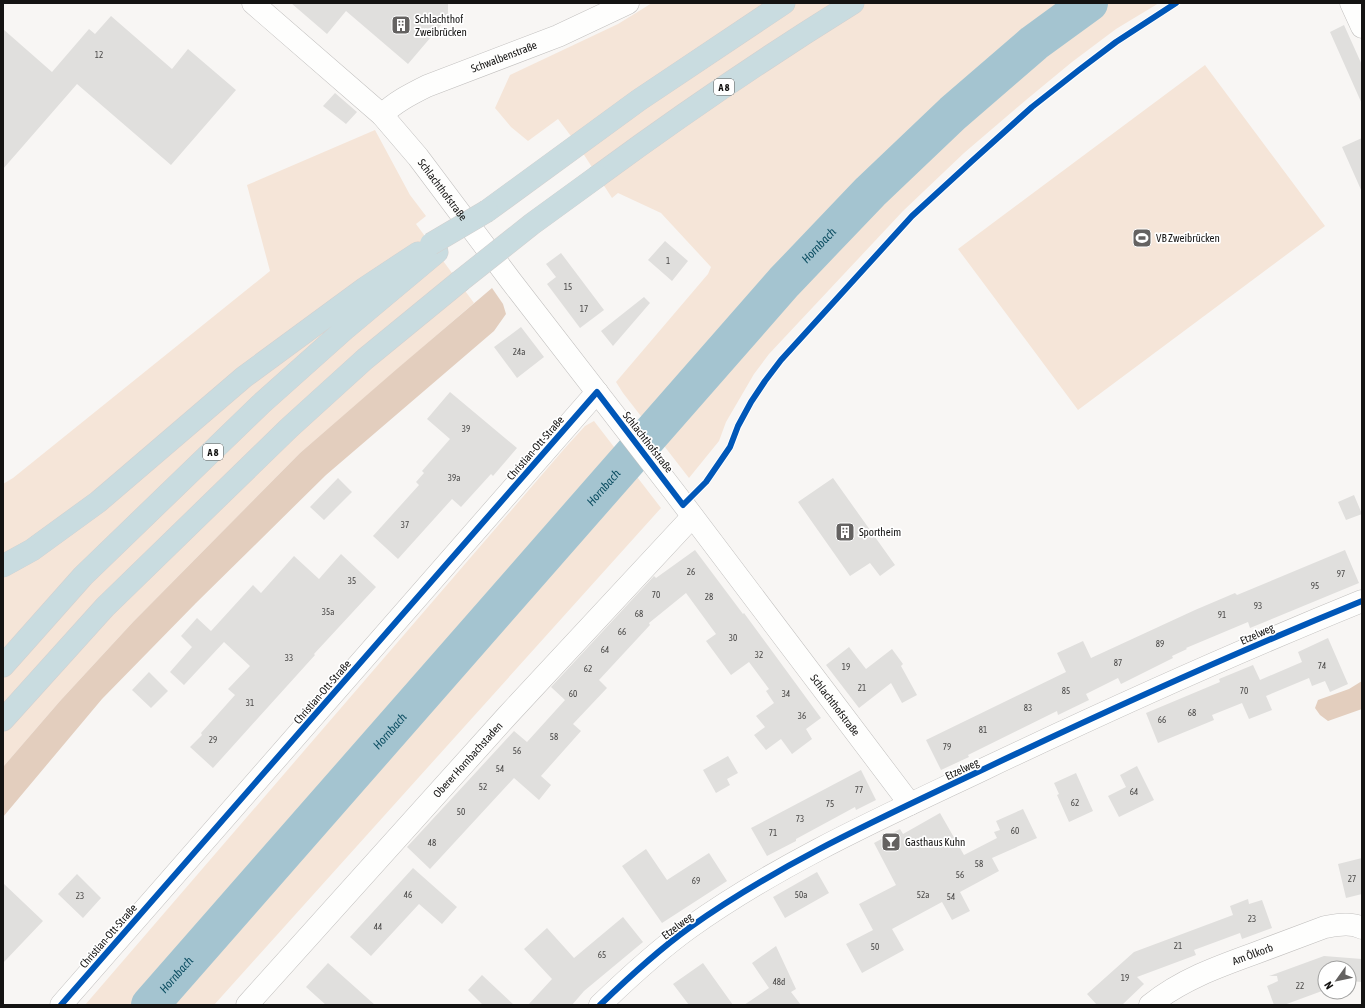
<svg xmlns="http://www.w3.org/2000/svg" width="1365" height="1008" font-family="'Asap Condensed',sans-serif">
	<rect width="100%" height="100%" fill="#f8f6f4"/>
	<path fill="#f5e5d8" d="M 652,3 L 1159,3 L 1116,29 L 1072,62 L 1026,100 L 964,153 L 903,211 L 769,354 L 754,374 L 726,422 L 719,441 L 689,478 L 623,393 L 616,382 L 708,274 L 711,267 L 661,213 L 618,193 L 612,198 L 577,144 L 558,119 L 528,141 L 511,127 L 495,108 L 510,75 L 618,24 Z
		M 1205,65 L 1325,226 L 1078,410 L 958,249 Z
		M 375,130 L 410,195 L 426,216 L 416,224 L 474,303 L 300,453 L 133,622 L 60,701 L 3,767 L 3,484 L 13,478 L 270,271 L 247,185 Z
		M 594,421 L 661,508 L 214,1005 L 85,1005 L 565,448 L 585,426 Z"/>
	<path fill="#e3cebe" d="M 492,288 L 503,304 L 506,314 L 494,331 L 326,475 L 196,603 L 102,699 L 3,817 L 3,767 L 60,701 L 133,622 L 300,453 L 398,368 Z
		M 1362,681 L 1362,709 L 1328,721 L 1320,715 L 1315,708 L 1318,700 L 1349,689 Z"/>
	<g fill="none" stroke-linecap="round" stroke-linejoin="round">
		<path stroke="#a4c4d0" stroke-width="38" id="s1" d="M 150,1005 L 784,282 L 870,192 L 953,113 L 1034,43 L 1089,3"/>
	</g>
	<path fill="#e0dfdd" d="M 291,3 L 448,3 L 448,17 L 408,64 L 346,11 L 327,34 Z
		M 111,16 L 172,69 L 188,49 L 236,90 L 171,165 L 77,84 L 3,169 L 3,29 L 52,72 L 89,29 L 95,34 Z
		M 1344,25 L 1362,65 L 1362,104 L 1330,32 Z
		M 335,93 L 357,112 L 346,124 L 323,106 Z
		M 1362,138 L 1362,192 L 1342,147 Z
		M 665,241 L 688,261 L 672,281 L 648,260 Z
		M 561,253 L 604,310 L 580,328 L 547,284 L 556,277 L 546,264 Z
		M 644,297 L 650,303 L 613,346 L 601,331 Z
		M 521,327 L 544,357 L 517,378 L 494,347 Z
		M 450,392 L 517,448 L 493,476 L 491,474 L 461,507 L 452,499 L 398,559 L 373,536 L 419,485 L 416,482 L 424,473 L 422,471 L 450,439 L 427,419 Z
		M 338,478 L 352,492 L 324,520 L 310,507 Z
		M 833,478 L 895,565 L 880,576 L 870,563 L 850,576 L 798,502 Z
		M 1354,495 L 1362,514 L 1346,520 L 1338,502 Z
		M 695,550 L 743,614 L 744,613 L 821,718 L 806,729 L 812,739 L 792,754 L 781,739 L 766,750 L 754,735 L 765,727 L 756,716 L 774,703 L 766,691 L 769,689 L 749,662 L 731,675 L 706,641 L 716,634 L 686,593 L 649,623 L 650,625 L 599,680 L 607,688 L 573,724 L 581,731 L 541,776 L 551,785 L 539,800 L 514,778 L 430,869 L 407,847 L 514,731 L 527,742 L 565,700 L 551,687 L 654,576 L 656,578 Z
		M 1345,550 L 1359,583 L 1250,628 L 1248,622 L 1186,648 L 1187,649 L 1172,656 L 1173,658 L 1121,684 L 1118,678 L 1086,694 L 1089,700 L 1058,715 L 1057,711 L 968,755 L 969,757 L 941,770 L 926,740 L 1066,672 L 1057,653 L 1083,641 L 1091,658 L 1195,610 L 1235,593 L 1237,595 Z
		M 341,554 L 376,587 L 314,654 L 315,655 L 213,768 L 190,747 L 202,735 L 201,733 L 235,695 L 228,689 L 250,666 L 224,642 L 184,685 L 170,672 L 192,647 L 181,636 L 197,618 L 211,631 L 253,585 L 261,593 L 294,556 L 319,579 Z
		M 1328,638 L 1348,684 L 1330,692 L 1325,681 L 1312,686 L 1309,678 L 1266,696 L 1272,710 L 1249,719 L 1242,703 L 1212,715 L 1214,720 L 1158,743 L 1146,713 L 1220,682 L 1219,679 L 1253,665 L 1260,680 L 1302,662 L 1298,652 Z
		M 849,647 L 866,669 L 892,649 L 903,664 L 901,666 L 917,695 L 902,703 L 891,683 L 859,708 L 826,665 Z
		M 149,672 L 168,691 L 151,708 L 132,690 Z
		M 728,756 L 738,773 L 727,779 L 730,785 L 716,793 L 703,770 Z
		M 1137,766 L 1154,800 L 1119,817 L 1108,796 L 1126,787 L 1120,775 Z
		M 861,770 L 876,800 L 856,810 L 855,807 L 796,839 L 796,841 L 767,856 L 751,828 Z
		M 1076,773 L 1093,811 L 1069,822 L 1057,795 L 1059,794 L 1054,783 Z
		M 1023,809 L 1037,838 L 992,858 L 999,871 L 960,892 L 970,911 L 952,920 L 942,902 L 892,929 L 904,950 L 862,973 L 846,944 L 873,930 L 859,904 L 896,885 L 874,843 L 900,829 L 903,834 L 940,813 L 964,855 L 997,838 L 994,832 L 1000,830 L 996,821 Z
		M 646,849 L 667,880 L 709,853 L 727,881 L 662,923 L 622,866 Z
		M 1362,858 L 1362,894 L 1346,898 L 1338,864 Z
		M 413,868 L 457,907 L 442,924 L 419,904 L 371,956 L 350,937 Z
		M 817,872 L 829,893 L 785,918 L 773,897 Z
		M 77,874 L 101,898 L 83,918 L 58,894 Z
		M 3,883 L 43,921 L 3,963 Z
		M 1248,899 L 1249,904 L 1262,900 L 1272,928 L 1242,939 L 1240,933 L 1194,950 L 1196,955 L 1137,977 L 1144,984 L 1122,1005 L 1097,1005 L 1087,994 L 1134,952 L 1233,915 L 1230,906 Z
		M 623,917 L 643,942 L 584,991 L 572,1005 L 528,1005 L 552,979 L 524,949 L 547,928 L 574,958 Z
		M 776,946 L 796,989 L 791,992 L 801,1005 L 744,1005 L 769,988 L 752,963 Z
		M 1324,956 L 1362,959 L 1362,982 L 1349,981 L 1349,968 L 1325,968 L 1325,980 L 1318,979 L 1322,991 L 1284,1005 L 1274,1005 L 1267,986 L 1278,981 L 1277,976 L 1269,976 Z
		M 328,963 L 375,1005 L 326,1005 L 306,987 Z
		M 703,963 L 733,1005 L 689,1005 L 673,984 Z
		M 482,975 L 514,1005 L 483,1005 L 468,990 Z"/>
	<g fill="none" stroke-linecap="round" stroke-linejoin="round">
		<g stroke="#c2c0bf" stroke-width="23">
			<g id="minor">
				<path id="s2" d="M 253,3 L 382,115 L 418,157 L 511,281 L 675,493 L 910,804"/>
				<path d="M 1351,3 L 1362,27"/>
				<path id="s3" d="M 382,115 C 395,102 411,94 427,86 L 558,36 L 628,3"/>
				<path d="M 61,1005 L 597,392"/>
				<path id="s4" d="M 247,1005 L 507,716 L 692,517"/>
				<path d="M 600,1005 C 628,978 657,951 689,928 C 780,863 883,817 984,769 C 1108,710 1234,653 1362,601"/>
				<path id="s5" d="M 1150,1005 C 1181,980 1217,967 1253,954 C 1277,945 1301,936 1325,927 C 1337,925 1351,922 1362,928"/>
			</g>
		</g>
		<g stroke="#d2d1d0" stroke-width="23">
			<path id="highway" d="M 598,176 C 681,115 766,57 853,3
				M 487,211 L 639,100 L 784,3
				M 3,566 L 32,550 L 98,502 L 244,377 L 365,288 L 418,253
				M 3,666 L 83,576 L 261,404 L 345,329 L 437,252
				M 3,720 L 105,607 L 289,428 L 365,359 L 459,282"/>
		</g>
		<use href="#minor" stroke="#fefefd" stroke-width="22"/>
		<use href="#highway" stroke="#c9dce0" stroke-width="22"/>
		<g stroke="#d2d1d0" stroke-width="23" stroke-linecap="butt">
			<path id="highway-bridge" d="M 431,244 L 487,211
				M 459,282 L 532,224 L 598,176"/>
		</g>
		<use href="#highway-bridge" stroke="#c9dce0" stroke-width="22"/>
		<g stroke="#fff" stroke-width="8">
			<path id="cycleway" d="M 61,1005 L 597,392 L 683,505 L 706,482 L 730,447 L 738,426 L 751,402 L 765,381 L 781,360 L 912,216 L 972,161 L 1032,107 L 1079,70 L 1116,42 L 1176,3
				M 600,1005 C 628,978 657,951 689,928 C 780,863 883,817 984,769 C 1108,710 1234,653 1362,601"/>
		</g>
		<use href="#cycleway" stroke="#0057b8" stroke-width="6"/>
	</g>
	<defs>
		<g id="building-square" transform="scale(1)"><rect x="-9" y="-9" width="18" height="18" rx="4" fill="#646261" stroke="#fff"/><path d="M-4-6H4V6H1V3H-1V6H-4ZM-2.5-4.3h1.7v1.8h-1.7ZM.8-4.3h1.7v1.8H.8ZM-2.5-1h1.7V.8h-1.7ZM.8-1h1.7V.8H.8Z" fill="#fff"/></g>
		<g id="stadium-square" transform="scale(1)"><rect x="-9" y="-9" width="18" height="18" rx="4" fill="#646261" stroke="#fff"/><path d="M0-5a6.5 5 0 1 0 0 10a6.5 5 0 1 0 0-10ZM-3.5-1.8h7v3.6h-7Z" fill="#fff"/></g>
		<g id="bar-square" transform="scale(1)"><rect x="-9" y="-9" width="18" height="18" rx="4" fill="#646261" stroke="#fff"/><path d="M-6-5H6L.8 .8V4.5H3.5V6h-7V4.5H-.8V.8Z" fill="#fff"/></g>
	</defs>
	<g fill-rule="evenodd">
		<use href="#building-square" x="401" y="25"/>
		<use href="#stadium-square" x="1142" y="238"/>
		<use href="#building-square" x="845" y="532"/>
		<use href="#bar-square" x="891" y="842"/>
	</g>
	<g text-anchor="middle" stroke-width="3.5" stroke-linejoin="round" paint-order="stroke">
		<g font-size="9" fill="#494847">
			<text x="99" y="58">12</text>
			<text x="668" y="264">1</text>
			<text x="568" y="290">15</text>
			<text x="584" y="312">17</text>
			<text x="519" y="355">24a</text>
			<text x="466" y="432">39</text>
			<text x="454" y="481">39a</text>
			<text x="405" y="528">37</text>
			<text x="691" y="575">26</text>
			<text x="1341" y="577">97</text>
			<text x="352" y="584">35</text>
			<text x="1315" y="589">95</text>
			<text x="656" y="598">70</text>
			<text x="709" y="600">28</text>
			<text x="1258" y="609">93</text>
			<text x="328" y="615">35a</text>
			<text x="639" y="617">68</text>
			<text x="1222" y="618">91</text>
			<text x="622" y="635">66</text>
			<text x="733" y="641">30</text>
			<text x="1160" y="647">89</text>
			<text x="605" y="653">64</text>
			<text x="759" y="658">32</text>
			<text x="289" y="661">33</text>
			<text x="1118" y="666">87</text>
			<text x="1322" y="669">74</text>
			<text x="846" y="670">19</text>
			<text x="588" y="672">62</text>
			<text x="862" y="691">21</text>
			<text x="1066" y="694">85</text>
			<text x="1244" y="694">70</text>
			<text x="573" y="697">60</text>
			<text x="786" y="697">34</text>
			<text x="250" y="706">31</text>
			<text x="1028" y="711">83</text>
			<text x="1192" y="716">68</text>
			<text x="802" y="719">36</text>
			<text x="1162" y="723">66</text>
			<text x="983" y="733">81</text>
			<text x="554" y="740">58</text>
			<text x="213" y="743">29</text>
			<text x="947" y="750">79</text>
			<text x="517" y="754">56</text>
			<text x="500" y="772">54</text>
			<text x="483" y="790">52</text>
			<text x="859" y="793">77</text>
			<text x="1134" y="795">64</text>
			<text x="1075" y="806">62</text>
			<text x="830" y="807">75</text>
			<text x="461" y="815">50</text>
			<text x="800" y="822">73</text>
			<text x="1015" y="834">60</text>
			<text x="773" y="836">71</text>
			<text x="432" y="846">48</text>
			<text x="979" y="867">58</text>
			<text x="960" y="878">56</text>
			<text x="1352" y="882">27</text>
			<text x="696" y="884">69</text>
			<text x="408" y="898">46</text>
			<text x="801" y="898">50a</text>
			<text x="923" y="898">52a</text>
			<text x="80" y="899">23</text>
			<text x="951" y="900">54</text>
			<text x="1252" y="922">23</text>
			<text x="378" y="930">44</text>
			<text x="1178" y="949">21</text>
			<text x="875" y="950">50</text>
			<text x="602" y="958">65</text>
			<text x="1125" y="981">19</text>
			<text x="779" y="985">48d</text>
			<text x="1300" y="989">22</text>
		</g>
		<g fill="#fff" stroke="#5a5a59" stroke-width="1">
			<rect x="714" y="79" width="20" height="16" rx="3"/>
			<rect x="203" y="444" width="20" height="16" rx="3"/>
		</g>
		<g font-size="10" font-weight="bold" fill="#141312">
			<text x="724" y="91">A 8</text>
			<text x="213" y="456">A 8</text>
		</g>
		<g font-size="11" fill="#141312" stroke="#fff" text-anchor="start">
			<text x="415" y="23">Schlachthof<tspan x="415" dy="13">Zweibrücken</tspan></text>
			<text x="1156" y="242">VB Zweibrücken</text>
			<text x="859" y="536">Sportheim</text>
			<text x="905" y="846">Gasthaus Kuhn</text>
		</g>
		<g font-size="11" fill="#141312" stroke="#fff">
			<text dy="4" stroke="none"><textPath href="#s3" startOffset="136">Schwalbenstraße</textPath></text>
			<text dy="4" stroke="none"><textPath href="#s2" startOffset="267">Schlachthofstraße</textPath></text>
			<text transform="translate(648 442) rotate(52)" y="4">Schlachthofstraße</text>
			<text transform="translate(535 448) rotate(-49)" y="4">Christian-Ott-Straße</text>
			<text transform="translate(1257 634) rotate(-24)" y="4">Etzelweg</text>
			<text transform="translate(322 692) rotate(-49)" y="4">Christian-Ott-Straße</text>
			<text dy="4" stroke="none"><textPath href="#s2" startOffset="915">Schlachthofstraße</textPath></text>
			<text dy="4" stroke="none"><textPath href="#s4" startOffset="330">Oberer Hornbachstaden</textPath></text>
			<text transform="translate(962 769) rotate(-25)" y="4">Etzelweg</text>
			<text transform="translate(677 926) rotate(-37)" y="4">Etzelweg</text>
			<text transform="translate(108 936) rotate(-49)" y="4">Christian-Ott-Straße</text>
			<text dy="4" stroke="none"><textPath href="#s5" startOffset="115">Am Ölkorb</textPath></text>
		</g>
		<g font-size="12" font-style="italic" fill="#0b4d61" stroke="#fff">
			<text dy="4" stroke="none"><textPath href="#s1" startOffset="1012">Hornbach</textPath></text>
			<text dy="4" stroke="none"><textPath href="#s1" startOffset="688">Hornbach</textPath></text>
			<text dy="4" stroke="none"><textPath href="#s1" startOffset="364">Hornbach</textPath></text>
			<text dy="4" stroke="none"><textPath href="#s1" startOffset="40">Hornbach</textPath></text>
		</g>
	</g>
	<rect width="1365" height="1008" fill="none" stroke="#141312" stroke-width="8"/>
	<g transform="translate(1337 980) rotate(237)"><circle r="19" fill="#ffffff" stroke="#a1a1a0"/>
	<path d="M0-3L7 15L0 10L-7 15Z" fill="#646261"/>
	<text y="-6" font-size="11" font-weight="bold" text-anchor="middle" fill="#141312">N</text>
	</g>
</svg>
